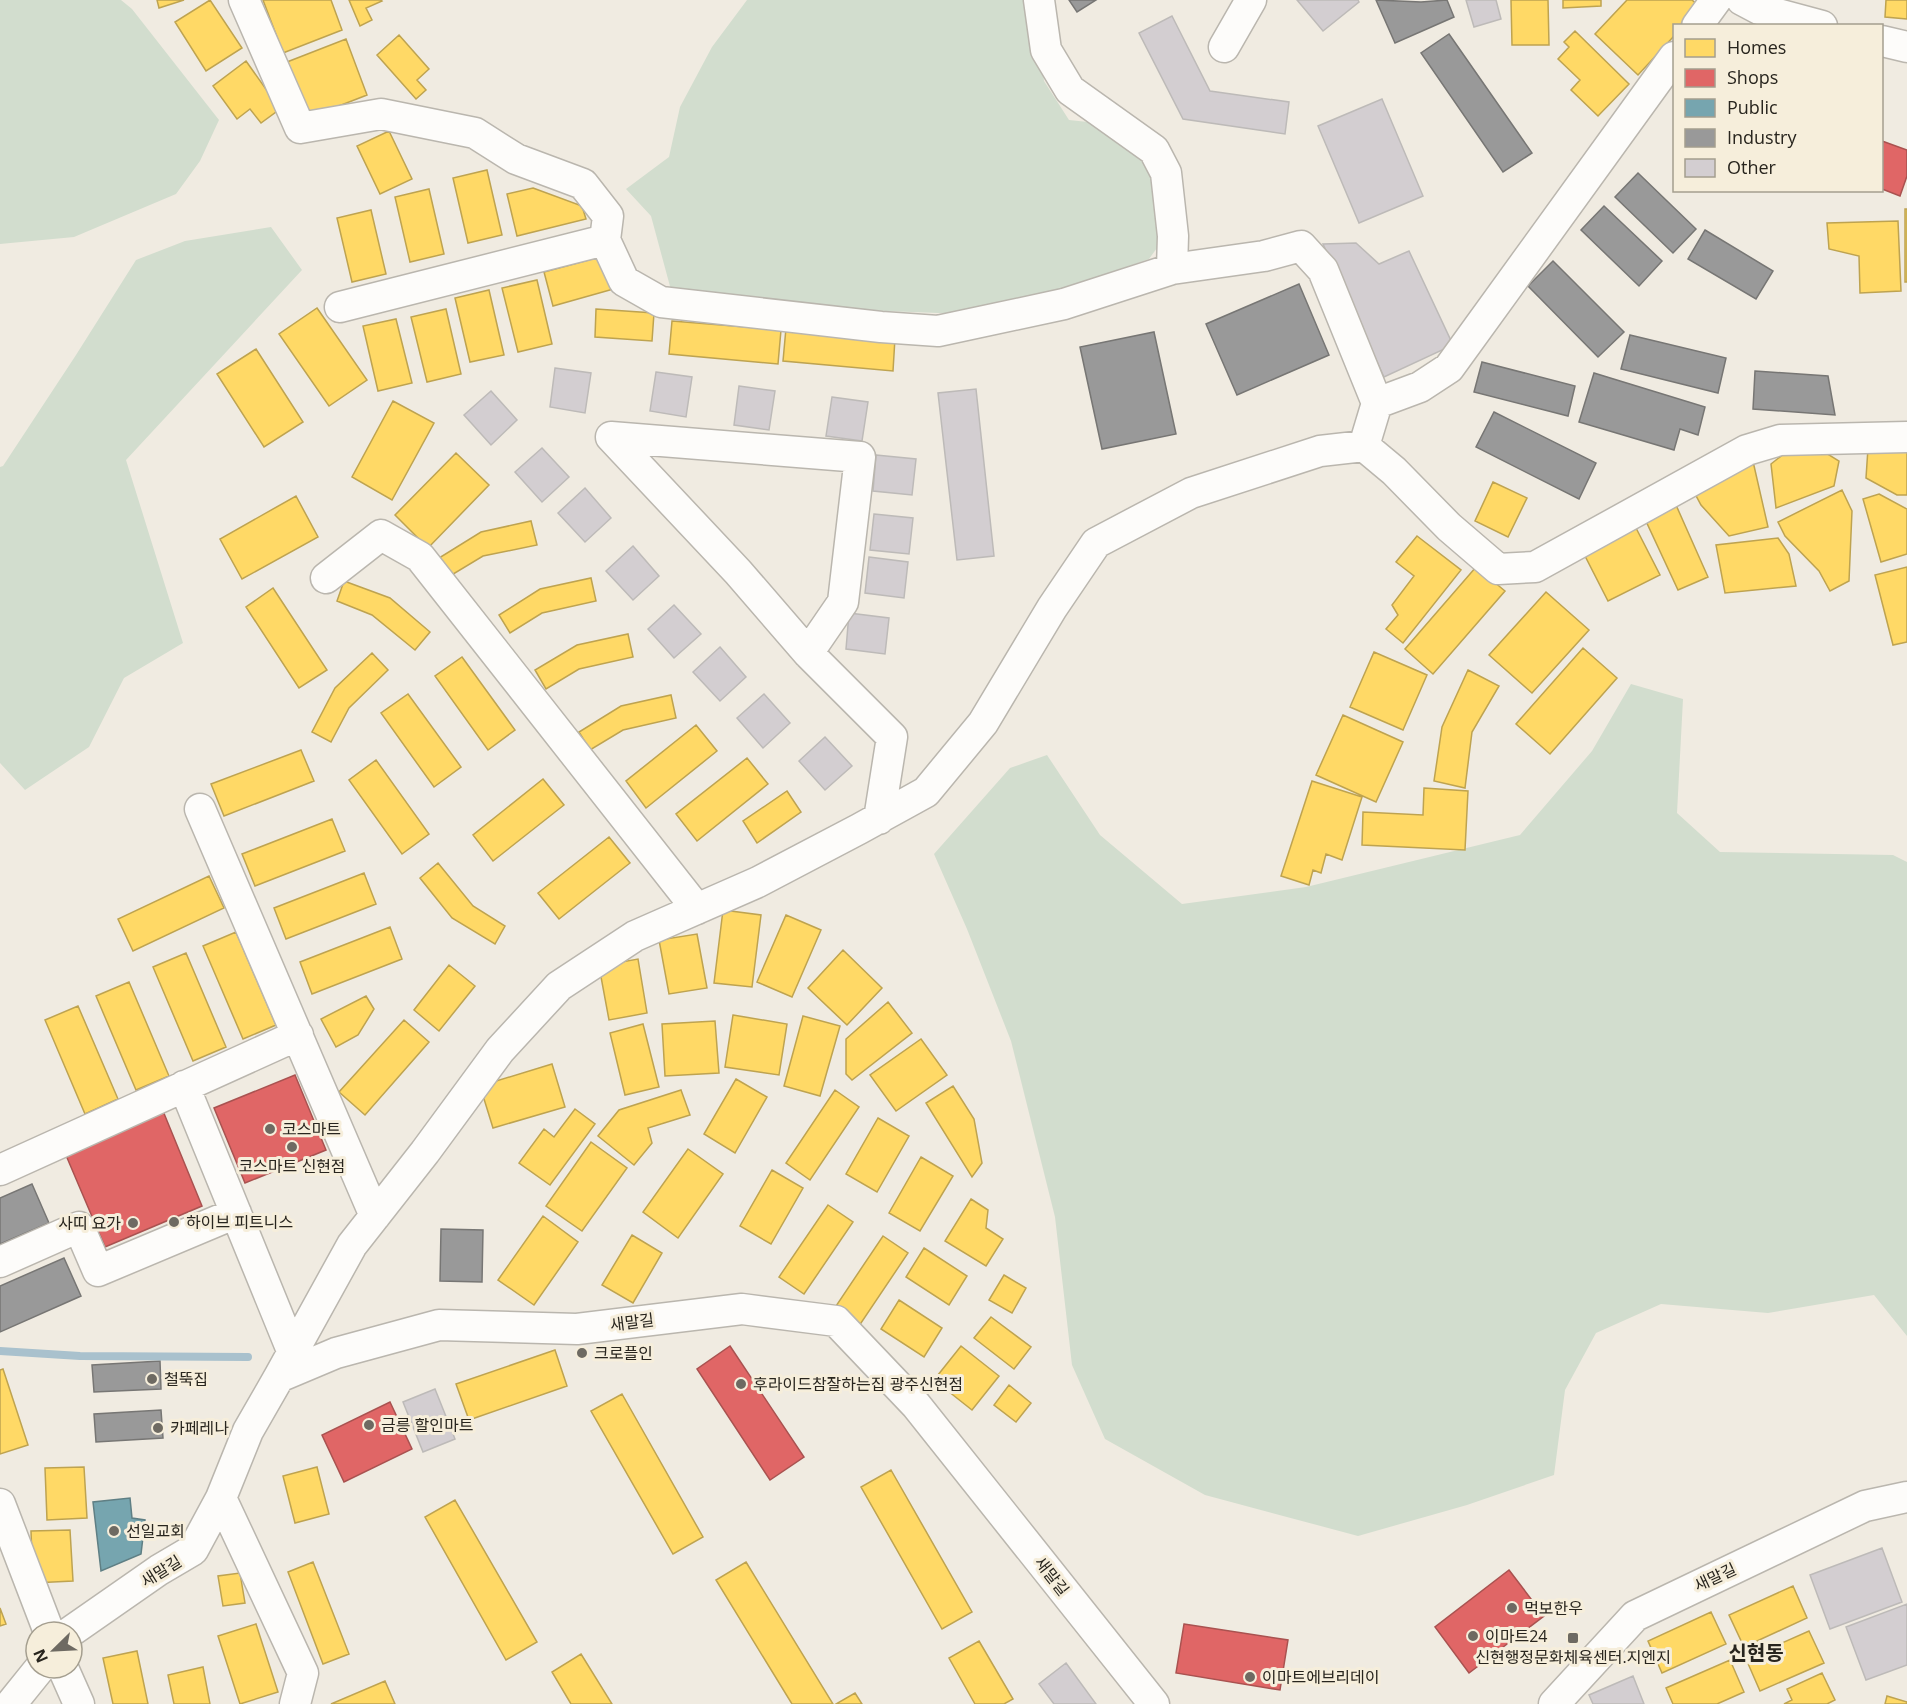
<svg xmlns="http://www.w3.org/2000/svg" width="1907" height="1704" font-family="'Open Sans','Noto Sans KR',sans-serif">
	<rect width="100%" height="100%" fill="#f0ebe1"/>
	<path fill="#d2ddce" d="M 0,0 L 121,0 L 132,9 L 219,120 L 200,161 L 176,194 L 74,237 L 0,244 Z
		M 747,0 L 1031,0 L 1038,28 L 1044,81 L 1069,120 L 1116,125 L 1171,196 L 1170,230 L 1149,259 L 990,315 L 808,308 L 671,290 L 651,216 L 626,189 L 669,157 L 680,107 L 712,47 Z
		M 271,227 L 302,270 L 126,460 L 183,643 L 124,678 L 89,747 L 25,790 L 0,763 L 0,467 L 3,466 L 76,355 L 136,260 L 185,241 Z
		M 1631,684 L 1683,699 L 1677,813 L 1720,852 L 1893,855 L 1907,862 L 1907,1336 L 1874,1295 L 1768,1313 L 1661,1304 L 1596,1333 L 1565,1390 L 1554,1475 L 1467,1505 L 1358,1536 L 1205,1495 L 1105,1439 L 1072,1365 L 1055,1217 L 1011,1041 L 967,929 L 934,854 L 1010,768 L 1047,755 L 1100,835 L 1182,904 L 1306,887 L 1520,835 L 1592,751 Z"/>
	<path fill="#ffd966" stroke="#bea350" stroke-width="1.5" d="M 157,0 L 184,0 L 159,8 Z
		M 210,0 L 242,48 L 206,71 L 175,22 Z
		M 263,0 L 331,0 L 342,30 L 283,53 Z
		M 349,0 L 381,0 L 382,1 L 366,8 L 372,20 L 360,26 Z
		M 1511,0 L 1548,0 L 1549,45 L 1512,45 Z
		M 1563,0 L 1601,0 L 1601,6 L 1563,8 Z
		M 1627,0 L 1692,0 L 1701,8 L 1684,26 L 1674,26 L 1674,36 L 1638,75 L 1595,34 Z
		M 1886,0 L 1907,0 L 1907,19 L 1885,17 Z
		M 1575,31 L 1629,84 L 1598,116 L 1571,90 L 1580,80 L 1558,59 L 1569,47 L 1564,42 Z
		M 399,35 L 429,69 L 417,80 L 426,90 L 416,99 L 377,55 Z
		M 346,39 L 367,95 L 308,118 L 287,62 Z
		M 246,61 L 280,109 L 261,123 L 250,109 L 237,119 L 213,86 Z
		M 389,131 L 412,179 L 380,194 L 357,146 Z
		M 487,170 L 502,235 L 468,243 L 453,178 Z
		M 533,188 L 582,206 L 586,219 L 517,236 L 507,194 Z
		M 429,189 L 444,254 L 410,262 L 395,197 Z
		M 1905,209 L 1907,209 L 1907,282 L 1905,282 Z
		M 371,210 L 386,274 L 352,282 L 337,218 Z
		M 1898,221 L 1901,291 L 1860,293 L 1859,256 L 1829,249 L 1827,223 Z
		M 607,255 L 617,288 L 553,306 L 544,272 Z
		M 537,280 L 552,344 L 518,352 L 502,288 Z
		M 489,290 L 504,355 L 470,362 L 455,298 Z
		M 317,308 L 367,380 L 329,406 L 279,334 Z
		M 446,309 L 461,374 L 427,382 L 411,317 Z
		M 596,309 L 654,313 L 652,341 L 595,337 Z
		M 396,319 L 412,383 L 378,391 L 363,326 Z
		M 672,321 L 781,330 L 778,364 L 669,354 Z
		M 786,328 L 895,338 L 893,371 L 783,361 Z
		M 256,349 L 303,422 L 264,447 L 217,374 Z
		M 393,401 L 434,423 L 392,500 L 352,477 Z
		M 1795,445 L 1818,448 L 1839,461 L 1834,486 L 1776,508 L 1771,464 Z
		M 1868,448 L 1907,450 L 1907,495 L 1897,495 L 1866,478 Z
		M 456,453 L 489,485 L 428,548 L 395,515 Z
		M 1752,457 L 1768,527 L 1729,536 L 1701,505 L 1693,490 Z
		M 1493,482 L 1527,498 L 1508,537 L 1475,521 Z
		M 1842,490 L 1852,511 L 1849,581 L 1830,591 L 1819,571 L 1785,536 L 1778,522 Z
		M 1879,494 L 1907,509 L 1907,554 L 1881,562 L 1863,499 Z
		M 296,496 L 318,537 L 242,579 L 220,539 Z
		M 1676,505 L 1708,577 L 1678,590 L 1645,519 Z
		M 531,521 L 537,545 L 483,556 L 450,576 L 439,558 L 481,532 Z
		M 1635,526 L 1660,575 L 1608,601 L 1583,552 Z
		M 1417,536 L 1461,570 L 1403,643 L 1386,629 L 1398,615 L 1392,605 L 1414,576 L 1396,562 Z
		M 1778,538 L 1789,554 L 1796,586 L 1725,593 L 1716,545 Z
		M 1476,567 L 1505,591 L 1433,674 L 1405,649 Z
		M 1907,567 L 1907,642 L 1893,645 L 1875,575 Z
		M 591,578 L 596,601 L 542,613 L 510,633 L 499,615 L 540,589 Z
		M 344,581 L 390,598 L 430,632 L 415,650 L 372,615 L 337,601 Z
		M 273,588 L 327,670 L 299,688 L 246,607 Z
		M 1546,592 L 1589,630 L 1532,693 L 1489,655 Z
		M 628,634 L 633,657 L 579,669 L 546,689 L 535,670 L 577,645 Z
		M 1583,648 L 1617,678 L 1550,754 L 1516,724 Z
		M 1374,652 L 1427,675 L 1403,730 L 1350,707 Z
		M 372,653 L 388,670 L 349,708 L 331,742 L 312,732 L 335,688 Z
		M 462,657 L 515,730 L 488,750 L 435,676 Z
		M 1468,670 L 1499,686 L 1472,732 L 1465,788 L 1434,781 L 1442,727 Z
		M 408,694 L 461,767 L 434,787 L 381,713 Z
		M 671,695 L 676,718 L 623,730 L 590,750 L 579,732 L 621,706 Z
		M 1343,715 L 1403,742 L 1376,802 L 1316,775 Z
		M 696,725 L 717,751 L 646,808 L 626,781 Z
		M 301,750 L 314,781 L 224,816 L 211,784 Z
		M 747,758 L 768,784 L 697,841 L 676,814 Z
		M 376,760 L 429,834 L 402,854 L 349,780 Z
		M 543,779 L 564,805 L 493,861 L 473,835 Z
		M 1312,781 L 1362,797 L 1342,860 L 1326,854 L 1321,873 L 1313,870 L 1309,885 L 1281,876 Z
		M 1424,788 L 1468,791 L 1465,850 L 1362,845 L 1363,812 L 1423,815 Z
		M 787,791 L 801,812 L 757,843 L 743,821 Z
		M 332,819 L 345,851 L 255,886 L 242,854 Z
		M 609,837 L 630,863 L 559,919 L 538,893 Z
		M 438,863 L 473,906 L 505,926 L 495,944 L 452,918 L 420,878 Z
		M 364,873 L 376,904 L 286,939 L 274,908 Z
		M 209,876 L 224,908 L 133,951 L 118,919 Z
		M 723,910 L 761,915 L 752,987 L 714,983 Z
		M 786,915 L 821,930 L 792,997 L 757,982 Z
		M 390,927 L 402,959 L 312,994 L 300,962 Z
		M 236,932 L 276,1025 L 243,1039 L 203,946 Z
		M 697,934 L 707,988 L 669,994 L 659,940 Z
		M 843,950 L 882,988 L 847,1025 L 808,988 Z
		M 186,953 L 226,1047 L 193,1061 L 153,967 Z
		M 638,959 L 647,1013 L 609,1020 L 599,966 Z
		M 449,965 L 475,986 L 439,1031 L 414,1010 Z
		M 129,982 L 169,1076 L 136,1090 L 96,996 Z
		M 366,996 L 374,1009 L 358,1035 L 336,1047 L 321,1019 Z
		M 888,1002 L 912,1033 L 852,1080 L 846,1074 L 846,1039 Z
		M 78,1006 L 118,1099 L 85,1114 L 45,1020 Z
		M 733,1015 L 787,1024 L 779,1075 L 725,1067 Z
		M 803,1016 L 840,1026 L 820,1096 L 784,1086 Z
		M 404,1020 L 429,1042 L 365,1115 L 339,1092 Z
		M 715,1021 L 719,1073 L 665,1076 L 662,1024 Z
		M 643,1024 L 659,1087 L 625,1095 L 610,1033 Z
		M 921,1039 L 947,1075 L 896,1111 L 870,1075 Z
		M 552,1064 L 565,1107 L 493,1128 L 480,1086 Z
		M 736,1079 L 767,1097 L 735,1153 L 704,1134 Z
		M 953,1086 L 974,1119 L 982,1163 L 972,1177 L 926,1103 Z
		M 681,1090 L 690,1115 L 648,1128 L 652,1143 L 634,1165 L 598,1136 L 619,1110 Z
		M 835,1090 L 859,1107 L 810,1180 L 786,1163 Z
		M 575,1109 L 595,1124 L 550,1185 L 519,1163 L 544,1129 L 554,1137 Z
		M 878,1118 L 909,1136 L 877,1192 L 846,1174 Z
		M 591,1142 L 627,1168 L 582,1231 L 546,1206 Z
		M 688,1149 L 723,1174 L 678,1238 L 643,1212 Z
		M 921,1157 L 953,1176 L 920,1231 L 889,1213 Z
		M 772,1170 L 803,1188 L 771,1244 L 740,1226 Z
		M 971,1199 L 988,1210 L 986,1228 L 1003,1239 L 986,1266 L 945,1241 Z
		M 828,1205 L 853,1222 L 804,1294 L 779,1277 Z
		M 543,1216 L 578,1242 L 534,1305 L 498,1280 Z
		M 632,1235 L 662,1253 L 633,1303 L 602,1285 Z
		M 883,1236 L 908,1253 L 859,1326 L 834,1309 Z
		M 924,1248 L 967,1276 L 949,1305 L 906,1277 Z
		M 1004,1275 L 1026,1288 L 1012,1313 L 989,1300 Z
		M 899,1300 L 942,1328 L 924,1357 L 881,1329 Z
		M 991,1317 L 1031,1347 L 1014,1369 L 974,1338 Z
		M 961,1346 L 999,1376 L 972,1410 L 934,1380 Z
		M 555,1350 L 567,1386 L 469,1420 L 456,1384 Z
		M 3,1369 L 28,1445 L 0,1454 L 0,1370 Z
		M 1009,1385 L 1031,1403 L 1016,1422 L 994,1405 Z
		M 622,1394 L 703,1537 L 673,1554 L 591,1411 Z
		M 84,1467 L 87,1518 L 47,1520 L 45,1468 Z
		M 317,1467 L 329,1514 L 295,1523 L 283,1476 Z
		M 891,1470 L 972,1612 L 942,1629 L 861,1487 Z
		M 455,1500 L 537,1642 L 506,1660 L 425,1517 Z
		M 70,1530 L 73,1581 L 33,1583 L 31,1531 Z
		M 313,1562 L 349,1654 L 323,1664 L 288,1572 Z
		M 746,1562 L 833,1704 L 792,1704 L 716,1580 Z
		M 240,1573 L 245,1603 L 223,1606 L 218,1576 Z
		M 1793,1586 L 1807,1618 L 1744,1647 L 1729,1615 Z
		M 0,1608 L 6,1624 L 0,1626 Z
		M 1711,1612 L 1726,1644 L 1662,1673 L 1648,1641 Z
		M 256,1624 L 278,1692 L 240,1704 L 218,1636 Z
		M 1809,1631 L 1824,1663 L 1760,1691 L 1746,1659 Z
		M 979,1641 L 1013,1699 L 1004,1704 L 975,1704 L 949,1658 Z
		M 137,1651 L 148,1704 L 113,1704 L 103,1658 Z
		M 581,1654 L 612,1704 L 571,1704 L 552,1672 Z
		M 1730,1660 L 1744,1692 L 1717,1704 L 1673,1704 L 1666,1688 Z
		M 203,1667 L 210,1704 L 174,1704 L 168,1675 Z
		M 1822,1673 L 1835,1700 L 1827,1704 L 1784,1704 L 1792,1700 L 1787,1689 Z
		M 385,1681 L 395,1704 L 331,1704 Z
		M 855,1693 L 862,1704 L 836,1704 Z
		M 1887,1696 L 1907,1702 L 1907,1704 L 1885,1704 Z"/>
	<path fill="#e06666" stroke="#a95250" stroke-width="1.5" d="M 1882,141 L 1907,150 L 1907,176 L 1900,196 L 1882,189 Z
		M 295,1075 L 326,1150 L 245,1183 L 214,1108 Z
		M 163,1111 L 202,1206 L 105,1247 L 65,1153 Z
		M 730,1346 L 804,1457 L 770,1480 L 697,1369 Z
		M 390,1402 L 412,1449 L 344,1482 L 322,1435 Z
		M 1509,1570 L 1544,1616 L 1469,1673 L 1435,1627 Z
		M 1184,1624 L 1288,1640 L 1280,1690 L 1176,1673 Z"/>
	<path fill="#76a5af" stroke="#5f7f84" stroke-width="1.5" d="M 130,1498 L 132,1518 L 145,1520 L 141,1554 L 101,1571 L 93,1502 Z"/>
	<path fill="#999" stroke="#777674" stroke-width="1.5" d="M 1069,0 L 1096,0 L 1077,12 Z
		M 1376,0 L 1421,2 L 1447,0 L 1454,17 L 1395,43 Z
		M 1449,34 L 1532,153 L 1503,172 L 1421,53 Z
		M 1638,173 L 1696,229 L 1673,253 L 1615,197 Z
		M 1604,206 L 1662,261 L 1639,286 L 1581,230 Z
		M 1705,230 L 1773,271 L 1756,299 L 1688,259 Z
		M 1553,261 L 1624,332 L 1598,357 L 1528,286 Z
		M 1299,284 L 1329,355 L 1237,395 L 1206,324 Z
		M 1154,332 L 1176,434 L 1102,449 L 1080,347 Z
		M 1630,335 L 1726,358 L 1718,393 L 1621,369 Z
		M 1482,362 L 1575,386 L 1568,416 L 1474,392 Z
		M 1755,371 L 1828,376 L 1835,415 L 1753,409 Z
		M 1594,373 L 1705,407 L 1698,435 L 1680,429 L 1674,450 L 1579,422 Z
		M 1494,412 L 1596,463 L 1579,499 L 1476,447 Z
		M 32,1184 L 49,1223 L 0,1244 L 0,1198 Z
		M 441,1229 L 483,1230 L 482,1282 L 440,1281 Z
		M 64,1258 L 81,1296 L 0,1332 L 0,1286 Z
		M 160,1361 L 161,1389 L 94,1392 L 92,1365 Z
		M 161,1410 L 163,1438 L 96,1442 L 94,1414 Z"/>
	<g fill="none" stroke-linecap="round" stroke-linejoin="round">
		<path stroke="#a9c1cd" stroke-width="8" d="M 0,1351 L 80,1356 L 248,1357"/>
	</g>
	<path fill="#d3ced1" stroke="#bdbab8" stroke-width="1.5" d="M 1297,0 L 1358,0 L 1359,2 L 1323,31 Z
		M 1466,0 L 1496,0 L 1501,19 L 1474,27 Z
		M 1172,16 L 1210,91 L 1289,102 L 1285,134 L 1183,119 L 1139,33 Z
		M 1382,99 L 1423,196 L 1359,223 L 1318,126 Z
		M 1356,243 L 1379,264 L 1409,251 L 1453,345 L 1384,377 L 1323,244 Z
		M 555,368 L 591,373 L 585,413 L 550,407 Z
		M 656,372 L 692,377 L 686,417 L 650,411 Z
		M 739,386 L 775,391 L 769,430 L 734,425 Z
		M 976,389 L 994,556 L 957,560 L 938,393 Z
		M 491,391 L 517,420 L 491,445 L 464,415 Z
		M 832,397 L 868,402 L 862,441 L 826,436 Z
		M 542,448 L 569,477 L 542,502 L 515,472 Z
		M 876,455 L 916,459 L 912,495 L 873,491 Z
		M 585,488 L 611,518 L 585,542 L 558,513 Z
		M 874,514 L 913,518 L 909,554 L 870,550 Z
		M 633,546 L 659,576 L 633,600 L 606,571 Z
		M 869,557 L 908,562 L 904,598 L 865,593 Z
		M 674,605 L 701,634 L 674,658 L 648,629 Z
		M 849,613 L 889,618 L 885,654 L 846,649 Z
		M 720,647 L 746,677 L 720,701 L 693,672 Z
		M 764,694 L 790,723 L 763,748 L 737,718 Z
		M 825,737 L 852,766 L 825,790 L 799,761 Z
		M 435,1389 L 455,1439 L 423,1452 L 403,1402 Z
		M 1882,1548 L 1902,1602 L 1830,1629 L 1810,1575 Z
		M 1907,1604 L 1907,1665 L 1866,1680 L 1846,1627 Z
		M 1066,1663 L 1096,1704 L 1054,1704 L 1039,1684 Z
		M 1633,1676 L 1644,1704 L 1593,1704 L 1589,1695 Z"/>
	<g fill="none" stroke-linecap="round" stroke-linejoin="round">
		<g stroke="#bab6ae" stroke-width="33">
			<path id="minor" d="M 244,0 L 300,128 L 381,114 L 475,133 L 516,159 L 583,184 L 608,216 L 605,240 L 340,307
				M 1039,0 L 1046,50 L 1070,90 L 1154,150 L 1166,173 L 1173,236 L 1172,269
				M 1742,0 L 1759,9 L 1822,26
				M 1697,26 L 1716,0
				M 1882,41 L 1907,47
				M 1224,47 L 1251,0
				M 605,240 L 624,281 L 661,302 L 881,327 L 938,331 L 1064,304 L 1172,269 L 1264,256 L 1301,246 L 1323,270 L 1377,403 L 1364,446
				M 1377,403 L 1420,387 L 1449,368 L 1674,57
				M 326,578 L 381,535 L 420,557 L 697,909
				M 808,653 L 843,602 L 860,457 L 611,437 L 738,572 L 808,653 L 892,737 L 879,819
				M 200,809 L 375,1216
				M 184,1086 L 293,1353
				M 0,1170 L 298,1035
				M 0,1262 L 79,1227 L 98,1271 L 236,1213
				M 279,1377 L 352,1245 L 425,1152 L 500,1050 L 559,986 L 635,936 L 758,882 L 859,829 L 926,792 L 983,723 L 1052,608 L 1096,543 L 1191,493 L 1320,451 L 1364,446 L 1394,471 L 1449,527 L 1498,569 L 1535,567 L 1747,450 L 1780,440 L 1907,437
				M 221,1498 L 303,1673 L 295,1704
				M 0,1504 L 49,1632
				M 70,1632 L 159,1570 L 193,1550 L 221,1498 L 248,1431 L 279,1377 L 336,1353 L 439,1325 L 577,1329 L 742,1309 L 836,1321 L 916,1405 L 1154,1704
				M 63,1668 L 79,1704
				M 11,1704 L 40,1668
				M 1554,1704 L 1635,1616 L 1865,1506 L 1907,1497"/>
		</g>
		<use href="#minor" stroke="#fdfcfa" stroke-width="30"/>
	</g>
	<g fill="#6e6a62" stroke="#f6eedb" stroke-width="2">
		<circle cx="270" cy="1129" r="6"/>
		<circle cx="292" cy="1147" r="6"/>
		<circle cx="174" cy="1222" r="6"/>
		<circle cx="133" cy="1223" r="6"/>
		<circle cx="582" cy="1353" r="6"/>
		<circle cx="152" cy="1379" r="6"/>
		<circle cx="741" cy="1384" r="6"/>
		<circle cx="369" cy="1425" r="6"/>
		<circle cx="158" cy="1428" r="6"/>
		<circle cx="114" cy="1531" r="6"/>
		<circle cx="1512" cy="1608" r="6"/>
		<circle cx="1473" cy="1636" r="6"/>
		<rect x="1567" y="1632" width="12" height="12" rx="3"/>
		<circle cx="1250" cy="1677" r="6"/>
	</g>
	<g text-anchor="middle" stroke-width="6" stroke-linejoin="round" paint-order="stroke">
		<g font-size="16" fill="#28251e" stroke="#f6eedb" text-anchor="start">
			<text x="282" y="1135">코스마트</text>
			<text x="292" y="1172" text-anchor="middle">코스마트 신현점</text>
			<text x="186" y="1228">하이브 피트니스</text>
			<text x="121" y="1229" text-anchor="end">사띠 요가</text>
			<text x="594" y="1359">크로플인</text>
			<text x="164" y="1385">철뚝집</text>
			<text x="753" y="1390">후라이드참잘하는집 광주신현점</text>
			<text x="381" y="1431">금릉 할인마트</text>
			<text x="170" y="1434">카페레나</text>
			<text x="126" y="1537">선일교회</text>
			<text x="1524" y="1614">먹보한우</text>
			<text x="1485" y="1642">이마트24</text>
			<text x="1573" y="1663" text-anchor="middle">신현행정문화체육센터.지엔지</text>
			<text x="1262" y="1683">이마트에브리데이</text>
		</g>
		<g font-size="16" fill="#28251e" stroke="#f6eedb">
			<text transform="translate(632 1322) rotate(-7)" y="6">새말길</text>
			<text transform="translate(161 1571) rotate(-32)" y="6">새말길</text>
			<text transform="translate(1052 1576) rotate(52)" y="6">새말길</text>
			<text transform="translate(1715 1577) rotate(-25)" y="6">새말길</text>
		</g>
		<g font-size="20" font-weight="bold" fill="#28251e" stroke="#f6eedb">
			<text x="1756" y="1660">신현동</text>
		</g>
	</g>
	<rect x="1673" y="24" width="210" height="168" fill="#f6eedb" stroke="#a49e8f" stroke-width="1.5"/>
	<rect x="1685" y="39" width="30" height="18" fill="#ffd966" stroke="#a49e8f" stroke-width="1.5"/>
	<text x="1727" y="54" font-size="18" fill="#28251e">Homes</text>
	<rect x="1685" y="69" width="30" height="18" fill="#e06666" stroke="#a49e8f" stroke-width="1.5"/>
	<text x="1727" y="84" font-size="18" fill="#28251e">Shops</text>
	<rect x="1685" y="99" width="30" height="18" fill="#76a5af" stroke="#a49e8f" stroke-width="1.5"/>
	<text x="1727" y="114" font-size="18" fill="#28251e">Public</text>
	<rect x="1685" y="129" width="30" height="18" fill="#999999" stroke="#a49e8f" stroke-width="1.5"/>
	<text x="1727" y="144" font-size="18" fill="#28251e">Industry</text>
	<rect x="1685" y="159" width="30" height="18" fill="#d3ced1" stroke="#a49e8f" stroke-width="1.5"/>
	<text x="1727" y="174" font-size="18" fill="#28251e">Other</text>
	<g transform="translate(54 1650) rotate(246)"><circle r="28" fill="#f6eedb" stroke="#a49e8f" stroke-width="1.5"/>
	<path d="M0-4.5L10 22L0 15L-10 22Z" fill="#6e6a62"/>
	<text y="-9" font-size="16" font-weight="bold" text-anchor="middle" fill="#28251e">N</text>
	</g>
</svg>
